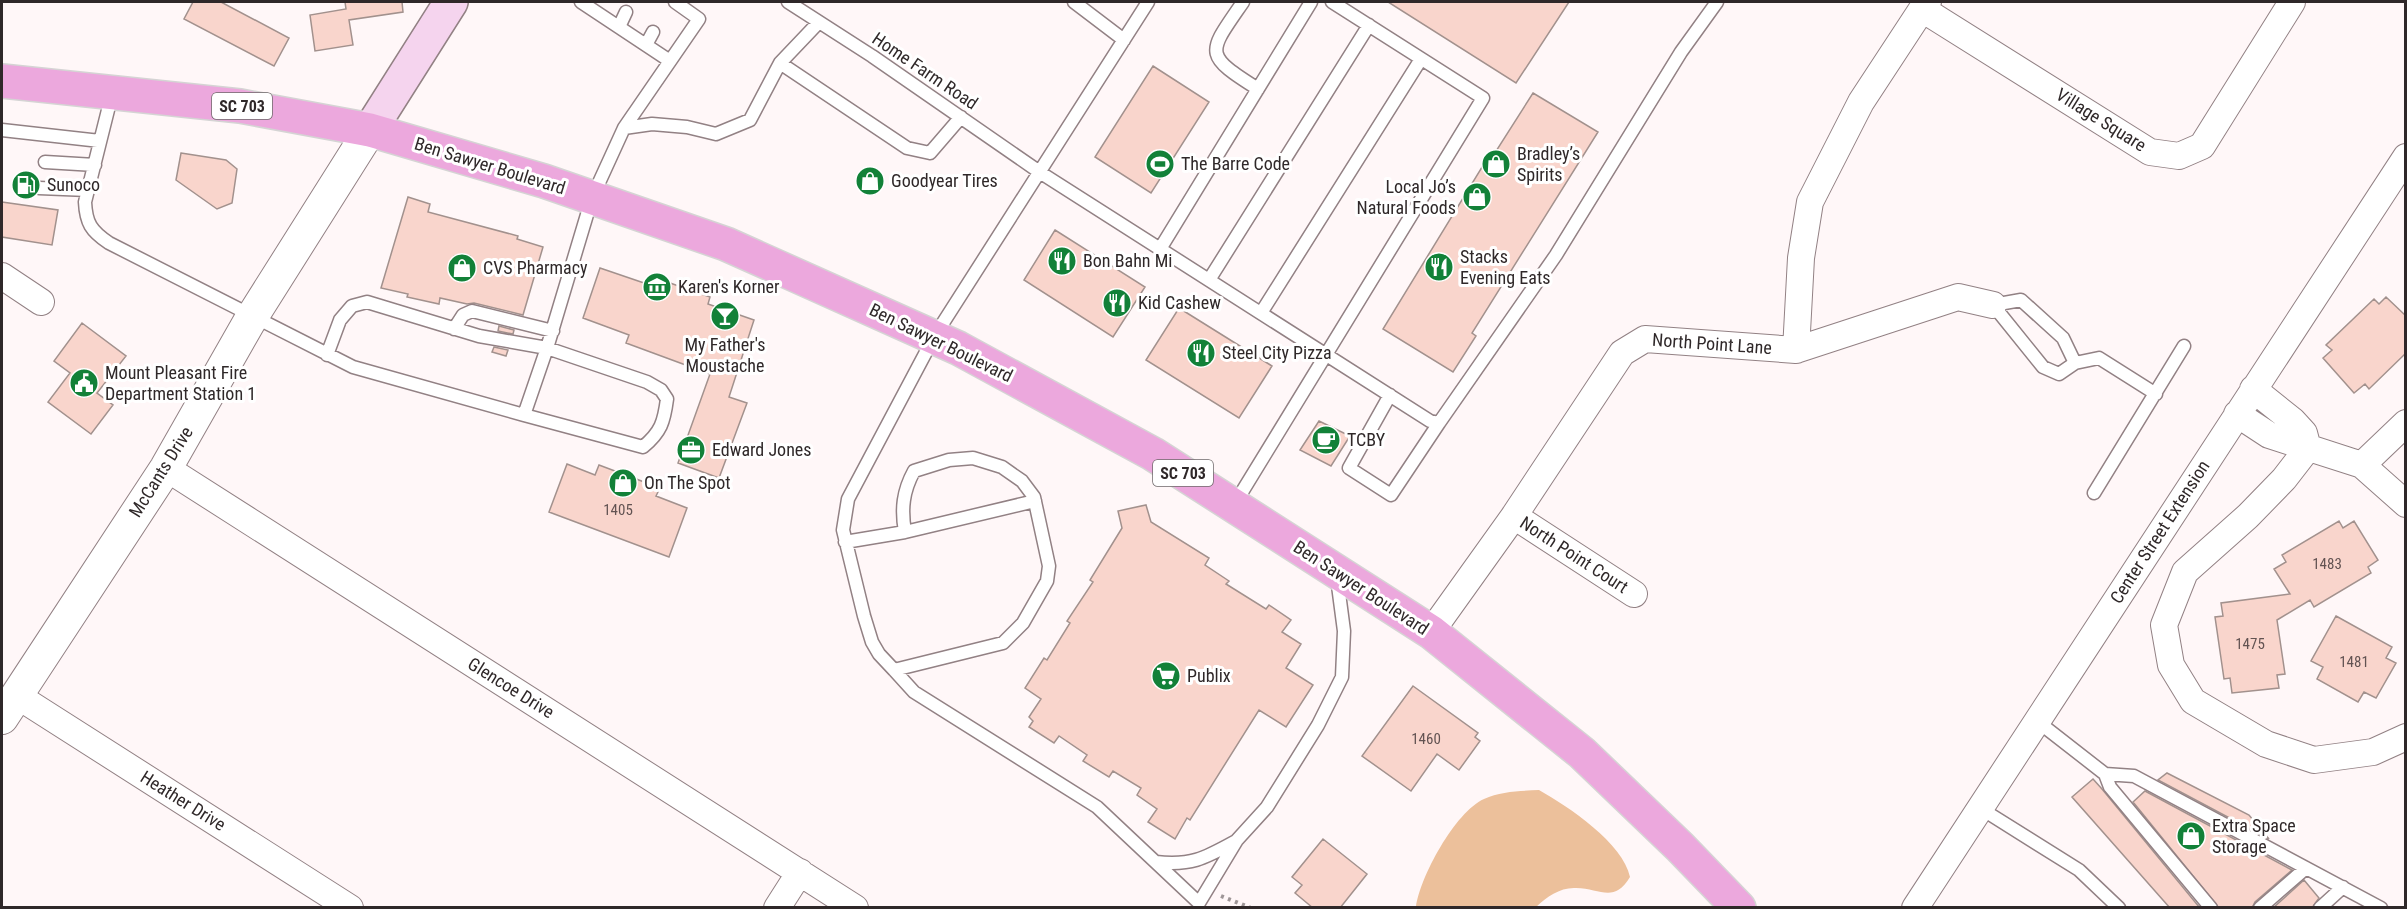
<svg xmlns="http://www.w3.org/2000/svg" width="2407" height="909" font-family="'Roboto Condensed',sans-serif">
	<rect width="100%" height="100%" fill="#fff7f8"/>
	<path fill="#ecc09b" d="M 1539,790 C 1569,807 1623,843 1630,877 C 1613,905 1599,887 1574,888 C 1559,888 1547,897 1536,907 L 1416,907 C 1420,877 1455,812 1484,799 C 1501,791 1521,791 1539,790 Z"/>
	<path fill="#f9d5cc" stroke="#a2918d" stroke-width="1.5" d="M 193,2 L 221,2 L 289,38 L 274,66 L 184,19 Z
		M 345,2 L 402,2 L 403,12 L 349,20 L 353,45 L 315,51 L 310,15 L 346,9 Z
		M 1388,2 L 1569,2 L 1516,83 Z
		M 1153,66 L 1209,102 L 1151,193 L 1095,157 Z
		M 1533,93 L 1598,132 L 1472,333 L 1476,336 L 1453,372 L 1383,329 L 1490,154 L 1493,156 Z
		M 181,153 L 226,160 L 237,169 L 232,203 L 217,209 L 176,180 Z
		M 408,197 L 430,204 L 428,212 L 518,236 L 517,239 L 543,247 L 523,315 L 474,303 L 467,304 L 440,298 L 439,304 L 407,297 L 408,294 L 381,288 Z
		M 2,202 L 58,210 L 52,245 L 2,237 Z
		M 1055,230 L 1145,287 L 1113,337 L 1024,280 Z
		M 600,268 L 647,284 L 650,276 L 710,297 L 708,304 L 754,320 L 729,397 L 747,403 L 719,478 L 678,463 L 710,374 L 626,343 L 629,335 L 583,318 Z
		M 2386,297 L 2406,316 L 2406,353 L 2369,389 L 2365,384 L 2354,393 L 2323,358 L 2332,350 L 2326,345 L 2374,299 L 2379,304 Z
		M 1179,308 L 1272,366 L 1239,418 L 1146,360 Z
		M 82,323 L 126,356 L 97,393 L 113,405 L 91,434 L 48,402 L 70,373 L 54,361 Z
		M 499,326 L 514,330 L 513,334 L 498,331 Z
		M 494,347 L 508,350 L 506,356 L 492,352 Z
		M 1319,421 L 1350,436 L 1331,466 L 1300,450 Z
		M 567,464 L 595,475 L 599,465 L 660,488 L 656,496 L 687,508 L 669,557 L 549,512 Z
		M 1146,505 L 1151,522 L 1209,558 L 1205,565 L 1229,581 L 1226,584 L 1266,609 L 1269,605 L 1291,620 L 1282,632 L 1301,644 L 1286,668 L 1313,685 L 1286,727 L 1259,710 L 1190,820 L 1187,818 L 1175,839 L 1148,822 L 1157,809 L 1137,795 L 1141,788 L 1113,771 L 1109,777 L 1083,761 L 1087,755 L 1059,736 L 1054,743 L 1029,727 L 1033,721 L 1029,717 L 1041,699 L 1025,688 L 1044,658 L 1047,660 L 1070,623 L 1067,621 L 1093,582 L 1090,580 L 1122,528 L 1118,511 Z
		M 2339,521 L 2343,528 L 2354,521 L 2378,560 L 2368,567 L 2371,573 L 2314,607 L 2310,600 L 2277,620 L 2285,674 L 2277,675 L 2279,688 L 2232,693 L 2230,678 L 2224,679 L 2215,617 L 2223,616 L 2221,603 L 2290,594 L 2274,569 L 2286,562 L 2282,555 Z
		M 2336,616 L 2392,647 L 2386,658 L 2396,663 L 2376,698 L 2364,692 L 2358,702 L 2317,679 L 2323,667 L 2311,661 Z
		M 1413,686 L 1478,733 L 1475,737 L 1480,741 L 1459,770 L 1437,754 L 1411,791 L 1362,756 Z
		M 2167,773 L 2249,815 L 2269,839 L 2158,780 Z
		M 2093,779 L 2102,789 L 2200,908 L 2170,908 L 2072,797 Z
		M 2145,791 L 2292,870 L 2255,902 L 2252,908 L 2219,908 L 2133,802 Z
		M 1323,839 L 1367,874 L 1340,908 L 1313,908 L 1295,893 L 1302,885 L 1292,877 Z
		M 2304,880 L 2319,898 L 2312,908 L 2273,908 Z"/>
	<g fill="none" stroke-linecap="round" stroke-linejoin="round">
		<g stroke="#928184" stroke-width="15">
			<path id="service" d="M 581,2 L 670,61
				M 788,2 L 872,56 L 1041,173 L 1430,421 L 1439,423 L 1556,255 L 1681,52 L 1717,2
				M 1074,2 L 1124,40
				M 1243,2 C 1208,53 1202,54 1258,89
				M 619,27 L 626,12
				M 646,45 L 653,32
				M 780,63 L 907,148 L 930,153 L 961,117
				M 112,94 L 85,202 C 86,223 91,231 109,243 L 353,367 L 524,415
				M 624,128 L 652,124 L 687,127 L 716,134 L 750,120 L 780,63 L 819,22
				M 2,130 L 100,141
				M 45,162 L 95,165
				M 39,188 L 88,190
				M 1160,249 L 1311,2
				M 1209,280 L 1369,25
				M 1993,305 L 2043,367 L 2059,374 L 2075,363 L 2099,358 L 2156,394
				M 1993,305 L 2021,300 L 2063,338 L 2075,363
				M 1261,313 L 1421,59
				M 454,329 L 463,315 L 472,311 L 553,331
				M 327,355 L 340,320 L 352,306 L 367,302 L 479,336 L 547,348 L 647,382 L 661,390 L 667,399 C 664,422 661,432 643,447 L 524,415 L 547,348 L 592,198 L 624,128 L 699,19 L 675,2
				M 1390,395 L 1349,468 L 1391,495 L 1439,423
				M 2094,493 L 2184,346
				M 1234,505 L 1483,98 L 1332,2
				M 905,532 L 1035,501
				M 845,542 L 905,532 C 901,509 903,491 914,471 L 949,460 L 973,458 L 1002,467 L 1022,481 L 1034,497 L 1049,566 L 1047,581 L 1023,623 L 1003,643 L 894,670 L 879,654 L 872,642 L 864,616 L 843,530 L 848,499 L 934,337 L 1148,2
				M 894,670 L 914,692 L 1097,807 L 1199,903 L 1237,840 L 1267,807 L 1318,725 L 1342,677 L 1344,631 L 1337,578
				M 2037,721 L 2105,774 L 2110,787 L 2211,908
				M 2105,774 L 2134,776 L 2381,908
				M 1980,808 L 2079,870 L 2119,908
				M 1156,862 C 1192,866 1205,858 1236,841
				M 2260,908 L 2306,868
				M 2320,908 L 2343,887"/>
		</g>
		<g stroke="#928184" stroke-width="28">
			<path id="minor" d="M 1928,2 L 1922,9 L 2150,152 L 2179,156 L 2202,146 L 2292,2
				M 2,276 L 41,302
				M 1796,350 L 1801,258 L 1810,202 L 1861,102 L 1922,9
				M 2253,389 L 2293,421 L 2304,433 L 2308,448
				M 2237,414 L 2269,435 L 2362,465 L 2406,504
				M 2308,448 L 2284,479 L 2248,516 L 2185,572 L 2164,625 L 2171,665 L 2193,701 L 2266,744 L 2314,760 L 2373,752 L 2406,737
				M 2362,465 L 2406,423
				M 166,468 L 855,908
				M 1514,516 L 1634,594
				M 1431,632 L 1514,516 L 1622,353 L 1645,339 L 1796,350 L 1958,297 L 1993,305
				M 16,695 L 350,908
				M 777,908 L 800,872
				M 1915,908 L 2406,157"/>
		</g>
		<g stroke="#928184" stroke-width="34">
			<path id="tertiary" d="M 2,718 L 166,468 L 252,317 L 370,130"/>
		</g>
		<g stroke="#928184" stroke-width="36">
			<path id="secondary" d="M 370,130 L 451,2"/>
		</g>
		<g stroke="#d5d4d4" stroke-width="36">
			<path id="primary" d="M 2,81 L 240,106 L 370,130 L 544,181 L 726,244 L 958,348 L 1153,454 L 1431,632 L 1582,753 L 1680,847 L 1739,908"/>
		</g>
		<path stroke="#9e9697" stroke-width="4" stroke-dasharray="3 4.5" stroke-linecap="butt" d="M 1221,896 L 1251,908"/>
		<use href="#service" stroke="#fff" stroke-width="12"/>
		<use href="#minor" stroke="#fff" stroke-width="26"/>
		<use href="#tertiary" stroke="#fff" stroke-width="32"/>
		<use href="#secondary" stroke="#f5d4ee" stroke-width="33"/>
		<use href="#primary" stroke="#eca8dd" stroke-width="33"/>
	</g>
	<defs>
		<g id="stadium-disc" transform="scale(1.5)"><circle r="9.5" fill="#128138" stroke="#fff"/><path d="M0-5a6.5 5 0 1 0 0 10a6.5 5 0 1 0 0-10ZM-3.5-1.8h7v3.6h-7Z" fill="#fff"/></g>
		<g id="shop-disc" transform="scale(1.5)"><circle r="9.5" fill="#128138" stroke="#fff"/><path d="M-5-2.5h2.3a2.7 3.5 0 0 1 5.4 0H5L5.5 6h-11ZM-1.5-2.5h3a1.5 2.3 0 0 0-3 0Z" fill="#fff"/></g>
		<g id="fuel-disc" transform="scale(1.5)"><circle r="9.5" fill="#128138" stroke="#fff"/><path d="M-5.5-6h7V0h2V4h1.3V-2.5L3-4.5l.8-.8L6-3V5H2.5V1h-1V6h-7ZM-4.2-4.7v3.2H.2V-4.7Z" fill="#fff"/></g>
		<g id="restaurant-disc" transform="scale(1.5)"><circle r="9.5" fill="#128138" stroke="#fff"/><path d="M-5-6h1v4h1v-4h1v4h1v-4h1v5L-1.5 .5V6h-2V.5L-5-1ZM5-6V6H3V1.5H1.5Q1.5-4 5-6Z" fill="#fff"/></g>
		<g id="museum-disc" transform="scale(1.5)"><circle r="9.5" fill="#128138" stroke="#fff"/><path d="M0-6L6-3V-2H-6V-3ZM-5-1h2V3h-2ZM-1-1h2V3h-2ZM3-1h2V3H3ZM-6 4H6V6H-6Z" fill="#fff"/></g>
		<g id="bar-disc" transform="scale(1.5)"><circle r="9.5" fill="#128138" stroke="#fff"/><path d="M-6-5H6L.8 .8V4.5H3.5V6h-7V4.5H-.8V.8Z" fill="#fff"/></g>
		<g id="civic-disc" transform="scale(1.5)"><circle r="9.5" fill="#128138" stroke="#fff"/><path d="M-.6-6.5H3V-4.5H.6V-3L4-1V1h2V6H-6V1h2V-1L-.6-3ZM-1.2 2.5V6h2.4V2.5Z" fill="#fff"/></g>
		<g id="cafe-disc" transform="scale(1.5)"><circle r="9.5" fill="#128138" stroke="#fff"/><path d="M-5.5-4.5H6V0H3Q3 3.5 0 3.5H-2.5Q-5.5 3.5-5.5 0ZM3-3.2v2h1.7v-2ZM-6 4.5H4V6H-6Z" fill="#fff"/></g>
		<g id="office-disc" transform="scale(1.5)"><circle r="9.5" fill="#128138" stroke="#fff"/><path d="M-6-3h4V-5.5h4V-3h4V5H-6ZM-1-4.5V-3h2v-1.5ZM-6 0V1H6V0Z" fill="#fff"/></g>
		<g id="supermarket-disc" transform="scale(1.5)"><circle r="9.5" fill="#128138" stroke="#fff"/><path d="M-6-5.5h2.5l.6 2H6L4.5 2H-2.5L-4.4-4H-6ZM-1.5 3.2a1.3 1.3 0 1 0 .1 0ZM3 3.2a1.3 1.3 0 1 0 .1 0Z" fill="#fff"/></g>
	</defs>
	<g fill-rule="evenodd">
		<use href="#stadium-disc" x="1160" y="164"/>
		<use href="#shop-disc" x="1496" y="164"/>
		<use href="#shop-disc" x="870" y="181"/>
		<use href="#fuel-disc" x="26" y="185"/>
		<use href="#shop-disc" x="1477" y="197"/>
		<use href="#restaurant-disc" x="1062" y="261"/>
		<use href="#restaurant-disc" x="1439" y="267"/>
		<use href="#shop-disc" x="462" y="268"/>
		<use href="#museum-disc" x="657" y="287"/>
		<use href="#restaurant-disc" x="1117" y="303"/>
		<use href="#bar-disc" x="725" y="316"/>
		<use href="#restaurant-disc" x="1201" y="353"/>
		<use href="#civic-disc" x="84" y="383"/>
		<use href="#cafe-disc" x="1326" y="440"/>
		<use href="#office-disc" x="691" y="450"/>
		<use href="#shop-disc" x="623" y="483"/>
		<use href="#supermarket-disc" x="1166" y="676"/>
		<use href="#shop-disc" x="2191" y="836"/>
	</g>
	<g text-anchor="middle" stroke-width="6" stroke-linejoin="round" paint-order="stroke">
		<g font-size="15" fill="#625352">
			<text x="618" y="515">1405</text>
			<text x="2327" y="569">1483</text>
			<text x="2250" y="649">1475</text>
			<text x="2354" y="667">1481</text>
			<text x="1426" y="744">1460</text>
		</g>
		<g fill="#fff" stroke="#6d6869" stroke-width="1.5">
			<rect x="212" y="93" width="60" height="26" rx="4.5"/>
			<rect x="1153" y="460" width="60" height="26" rx="4.5"/>
		</g>
		<g font-size="16" font-weight="bold" fill="#2f2829">
			<text x="242" y="112">SC 703</text>
			<text x="1183" y="479">SC 703</text>
		</g>
		<g font-size="18" fill="#2f2829" stroke="#fff">
			<text transform="translate(925 71) rotate(34)" y="6">Home Farm Road</text>
			<text transform="translate(2101 120) rotate(32)" y="6">Village Square</text>
			<text transform="translate(490 166) rotate(17)" y="6">Ben Sawyer Boulevard</text>
			<text transform="translate(941 343) rotate(26)" y="6">Ben Sawyer Boulevard</text>
			<text transform="translate(1712 344) rotate(4)" y="6">North Point Lane</text>
			<text transform="translate(161 472) rotate(-58)" y="6">McCants Drive</text>
			<text transform="translate(2160 532) rotate(-57)" y="6">Center Street Extension</text>
			<text transform="translate(1574 555) rotate(33)" y="6">North Point Court</text>
			<text transform="translate(1361 588) rotate(33)" y="6">Ben Sawyer Boulevard</text>
			<text transform="translate(511 688) rotate(32)" y="6">Glencoe Drive</text>
			<text transform="translate(183 801) rotate(32)" y="6">Heather Drive</text>
		</g>
		<g font-size="18" fill="#2f2829" stroke="#fff" text-anchor="start">
			<text x="1517" y="160">Bradley’s<tspan x="1517" dy="21">Spirits</tspan></text>
			<text x="1181" y="170">The Barre Code</text>
			<text x="891" y="187">Goodyear Tires</text>
			<text x="47" y="191">Sunoco</text>
			<text x="1456" y="193" text-anchor="end">Local Jo’s<tspan x="1456" dy="21">Natural Foods</tspan></text>
			<text x="1460" y="263">Stacks<tspan x="1460" dy="21">Evening Eats</tspan></text>
			<text x="1083" y="267">Bon Bahn Mi</text>
			<text x="483" y="274">CVS Pharmacy</text>
			<text x="678" y="293">Karen's Korner</text>
			<text x="1138" y="309">Kid Cashew</text>
			<text x="725" y="351" text-anchor="middle">My Father's<tspan x="725" dy="21">Moustache</tspan></text>
			<text x="1222" y="359">Steel City Pizza</text>
			<text x="105" y="379">Mount Pleasant Fire<tspan x="105" dy="21">Department Station 1</tspan></text>
			<text x="1347" y="446">TCBY</text>
			<text x="712" y="456">Edward Jones</text>
			<text x="644" y="489">On The Spot</text>
			<text x="1187" y="682">Publix</text>
			<text x="2212" y="832">Extra Space<tspan x="2212" dy="21">Storage</tspan></text>
		</g>
	</g>
	<rect width="2407" height="909" fill="none" stroke="#2f2829" stroke-width="6"/>
</svg>
